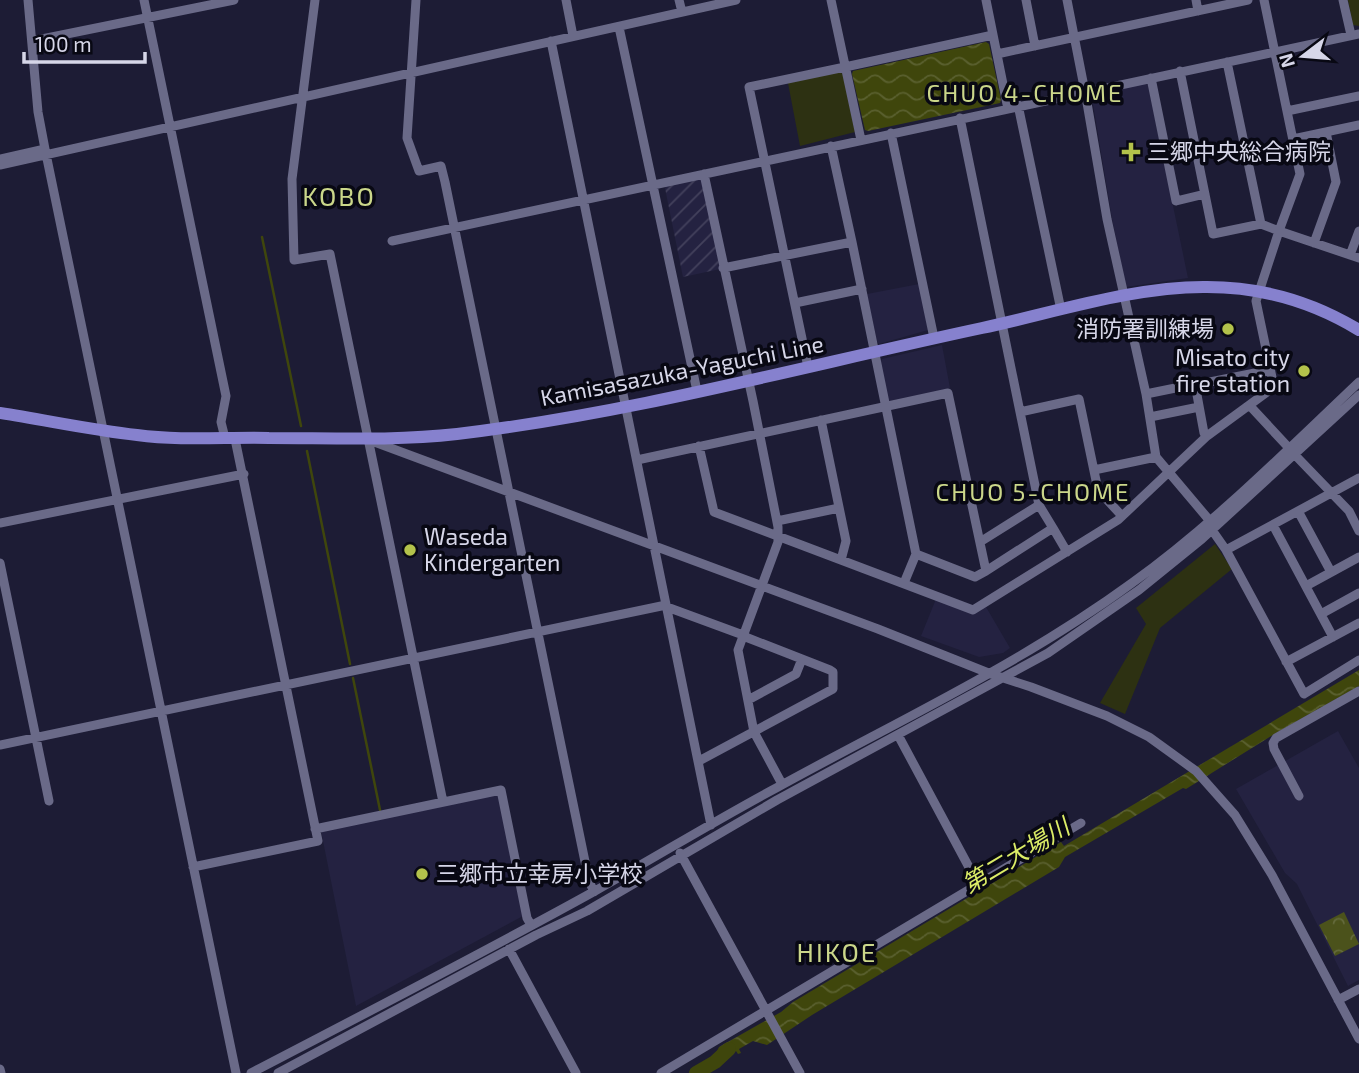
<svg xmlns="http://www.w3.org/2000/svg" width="1359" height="1073" font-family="'Exo 2','Noto Sans JP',sans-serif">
	<defs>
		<pattern id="industrial-furrows" width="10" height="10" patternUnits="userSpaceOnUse" patternTransform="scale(1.75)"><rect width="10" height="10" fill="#242241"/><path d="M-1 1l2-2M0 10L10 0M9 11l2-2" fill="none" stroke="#43415c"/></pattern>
		<pattern id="forest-crowns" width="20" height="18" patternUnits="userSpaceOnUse" patternTransform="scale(1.75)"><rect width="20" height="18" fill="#4b521b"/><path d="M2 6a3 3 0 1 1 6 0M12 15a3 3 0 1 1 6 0" fill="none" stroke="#646a3c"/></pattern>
		<pattern id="water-waves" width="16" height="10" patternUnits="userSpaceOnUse" patternTransform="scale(1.75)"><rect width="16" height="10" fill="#3f460c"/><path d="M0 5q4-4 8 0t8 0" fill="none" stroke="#5a602f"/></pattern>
	</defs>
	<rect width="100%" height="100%" fill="#1d1c35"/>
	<path fill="#242241" d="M 1145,83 L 1148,85 L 1188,278 L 1126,287 L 1112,219 L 1092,98 L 1094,95 Z
		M 919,284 L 928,330 L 879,344 L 877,342 L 867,294 Z
		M 942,345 L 950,388 L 890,401 L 887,399 L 880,363 L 882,359 Z
		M 936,599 L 975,614 L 986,607 L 1010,648 L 1003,653 L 979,657 L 921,636 Z
		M 1338,731 L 1359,768 L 1359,980 L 1348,986 L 1297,884 L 1285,873 L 1236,789 Z
		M 498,794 L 523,916 L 356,1006 L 321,831 Z"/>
	<path fill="url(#industrial-furrows)" d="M 699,178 L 702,181 L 720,269 L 683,277 L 665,188 L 667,185 Z"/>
	<path fill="url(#forest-crowns)" d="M 1344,912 L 1359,944 L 1335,956 L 1319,925 Z"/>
	<path fill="#2d3112" d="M 1348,0 L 1359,0 L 1359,26 L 1353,25 Z
		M 839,72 L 843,74 L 855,132 L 800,146 L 788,83 Z
		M 1215,544 L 1232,569 L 1160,628 L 1125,714 L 1100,703 L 1146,624 L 1136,608 Z"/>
	<path fill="url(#water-waves)" d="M 986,42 L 989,44 L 1001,100 L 1000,103 L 868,131 L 865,130 L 852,74 L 853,71 Z
		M 1359,670 L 1359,686 L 1276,733 L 1186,789 L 1183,788 L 1065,857 L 1059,867 L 812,1015 L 767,1045 L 753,1041 L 739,1049 L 741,1053 L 738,1054 L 736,1051 L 718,1061 L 714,1057 L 719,1047 L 781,1012 L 793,1002 L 1061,842 L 1064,846 Z"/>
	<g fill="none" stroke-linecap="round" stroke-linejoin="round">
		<path stroke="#3f460c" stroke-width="2.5" d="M 262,237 L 301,426
			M 307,451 L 350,664
			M 353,678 L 380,810"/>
		<path stroke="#3f460c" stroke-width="14" d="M 696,1073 L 715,1062 L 729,1049"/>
		<path stroke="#6a6a88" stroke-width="9" d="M 28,0 L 38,112 L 45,149 L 236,1073
			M 144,0 L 226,396 L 221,422 L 225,438
			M 315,0 L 292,179 L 294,260 L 330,254 L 443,802
			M 416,0 L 407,138 L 419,171 L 441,166 L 445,182 L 589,881 L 594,892
			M 566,0 L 573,36
			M 679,0 L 682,12
			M 831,0 L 861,140
			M 986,0 L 1008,109
			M 1026,0 L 1035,46
			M 1067,0 L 1086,97 L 1107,219 L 1146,394 L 1156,457 L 1210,521 L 1212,530 L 1226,550 L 1304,694 L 1359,660
			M 1196,0 L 1198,11
			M 1264,0 L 1300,174 L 1279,231 L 1359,258
			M 1343,0 L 1351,35
			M 619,27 L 697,391
			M 32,41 L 234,0
			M 551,41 L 711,825
			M 997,54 L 1248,0
			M 1227,62 L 1261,224
			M 845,67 L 993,35
			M 1151,78 L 1176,201 L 1205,194
			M 1018,105 L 1061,310
			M 1287,111 L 1359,96
			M 891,133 L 934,338
			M 1293,139 L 1359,125
			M 831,146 L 852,242
			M 0,159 L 45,149
			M 0,165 L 736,0
			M 704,174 L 753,401 L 778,527 L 778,542 L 738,650 L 754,732 L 782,784
			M 392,241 L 1359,34
			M 1314,243 L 1336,182 L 1326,132
			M 1350,255 L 1359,231
			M 723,268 L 852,242 L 916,554 L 975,577 L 986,571 L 1053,528 L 1039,505 L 960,118
			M 795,303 L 862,289
			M 808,367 L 749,87 L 845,67
			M 1195,385 L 1270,370
			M 1146,394 L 1195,384 L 1204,433 L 1207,436
			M 1250,406 L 1289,448
			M 1020,412 L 1079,399 L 1098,490 L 1122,516
			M 1150,417 L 1199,407
			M 821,420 L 846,541 L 841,560
			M 369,440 L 878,629 L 991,674 L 1031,687 L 1107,716 L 1149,737 L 1196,771 L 1235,815 L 1272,875 L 1359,1039
			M 699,446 L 714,512 L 973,610 L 1118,520 L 1207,436 L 1274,387 L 1256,301 L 1279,231 L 1261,224 L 1213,234 L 1180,71
			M 1295,455 L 1349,511 L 1359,531
			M 637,460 L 948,393 L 986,571
			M 1094,470 L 1156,457
			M 1298,511 L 1331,572
			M 777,521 L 839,508
			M 0,523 L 244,474
			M 1273,525 L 1333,637
			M 1053,528 L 1067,552
			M 980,542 L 1039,505
			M 1226,550 L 1359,478
			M 0,563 L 49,801
			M 904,583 L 916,554
			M 1306,586 L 1359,557
			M 667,607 L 743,635
			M 1321,614 L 1359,593
			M 1286,662 L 1359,623
			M 748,700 L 796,674 L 802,659
			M 898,735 L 978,884
			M 0,745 L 666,605
			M 699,761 L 833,689 L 833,672 L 830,670 L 743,636
			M 1299,796 L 1274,749 L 1273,743 L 1276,738 L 1359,691
			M 315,829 L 501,790 L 527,918 L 531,925
			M 680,853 L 800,1073
			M 193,867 L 318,841 L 235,439
			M 509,949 L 576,1073
			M 1338,1000 L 1359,989
			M 0,1069 L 1,1073
			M 251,1073 C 366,1013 481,954 595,891 C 656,857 716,820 778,787 C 898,721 1021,664 1132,583 C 1214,524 1286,451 1359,382
			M 278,1073 L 536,935 L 587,911 L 777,800 L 1048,653 L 1139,590 L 1202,539 L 1359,395
			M 661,1073 L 1081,823"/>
		<path stroke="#8681ce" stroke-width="12" d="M 0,413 C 46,420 91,430 137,435 C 181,441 225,437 269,438 C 332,438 394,441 457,434 C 634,413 808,365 982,328 C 1053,313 1135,286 1207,287 C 1261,287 1313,302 1359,330"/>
	</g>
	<g fill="#b3c24b" stroke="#080813" stroke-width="2.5">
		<path d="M1127.5 141.5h7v7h7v7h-7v7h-7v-7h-7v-7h7z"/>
		<circle cx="1228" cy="329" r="7"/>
		<circle cx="1304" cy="371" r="7"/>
		<circle cx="410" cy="550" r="7"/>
		<circle cx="422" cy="874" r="7"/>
	</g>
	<g text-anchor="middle" stroke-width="7" stroke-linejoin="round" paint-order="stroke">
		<g font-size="23" fill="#d6d6e8" stroke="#080813" text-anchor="start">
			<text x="1147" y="160">三郷中央総合病院</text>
			<text x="1214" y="337" text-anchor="end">消防署訓練場</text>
			<text x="1290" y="366" text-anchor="end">Misato city<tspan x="1290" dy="26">fire station</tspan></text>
			<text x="424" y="545">Waseda<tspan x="424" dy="26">Kindergarten</tspan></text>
			<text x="436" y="882">三郷市立幸房小学校</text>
		</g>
		<g font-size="23" fill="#d6d6e8" stroke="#080813">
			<text transform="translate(682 371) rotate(-11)" y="8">Kamisasazuka-Yaguchi Line</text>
		</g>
		<g font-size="24" letter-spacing="2" fill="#cbd78a" stroke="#080813">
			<text x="1025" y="102">CHUO 4-CHOME</text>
			<text x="1033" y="501">CHUO 5-CHOME</text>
		</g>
		<g font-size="24" font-style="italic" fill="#dced67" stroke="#080813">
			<text transform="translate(1016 856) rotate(-31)" y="8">第二大場川</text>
		</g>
		<g font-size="26" letter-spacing="2" fill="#cbd78a" stroke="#080813">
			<text x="339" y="206">KOBO</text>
			<text x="837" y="962">HIKOE</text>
		</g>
	</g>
	<g transform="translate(1303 56) rotate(254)" stroke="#080813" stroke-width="5" paint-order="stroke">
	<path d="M0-5L12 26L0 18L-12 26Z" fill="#d6d6e8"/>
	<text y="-10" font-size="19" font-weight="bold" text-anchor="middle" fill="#d6d6e8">N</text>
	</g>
	<path d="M24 52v10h121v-10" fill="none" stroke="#d6d6e8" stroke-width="3.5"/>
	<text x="35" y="52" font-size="21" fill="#d6d6e8" stroke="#080813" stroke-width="5" paint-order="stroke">100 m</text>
</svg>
